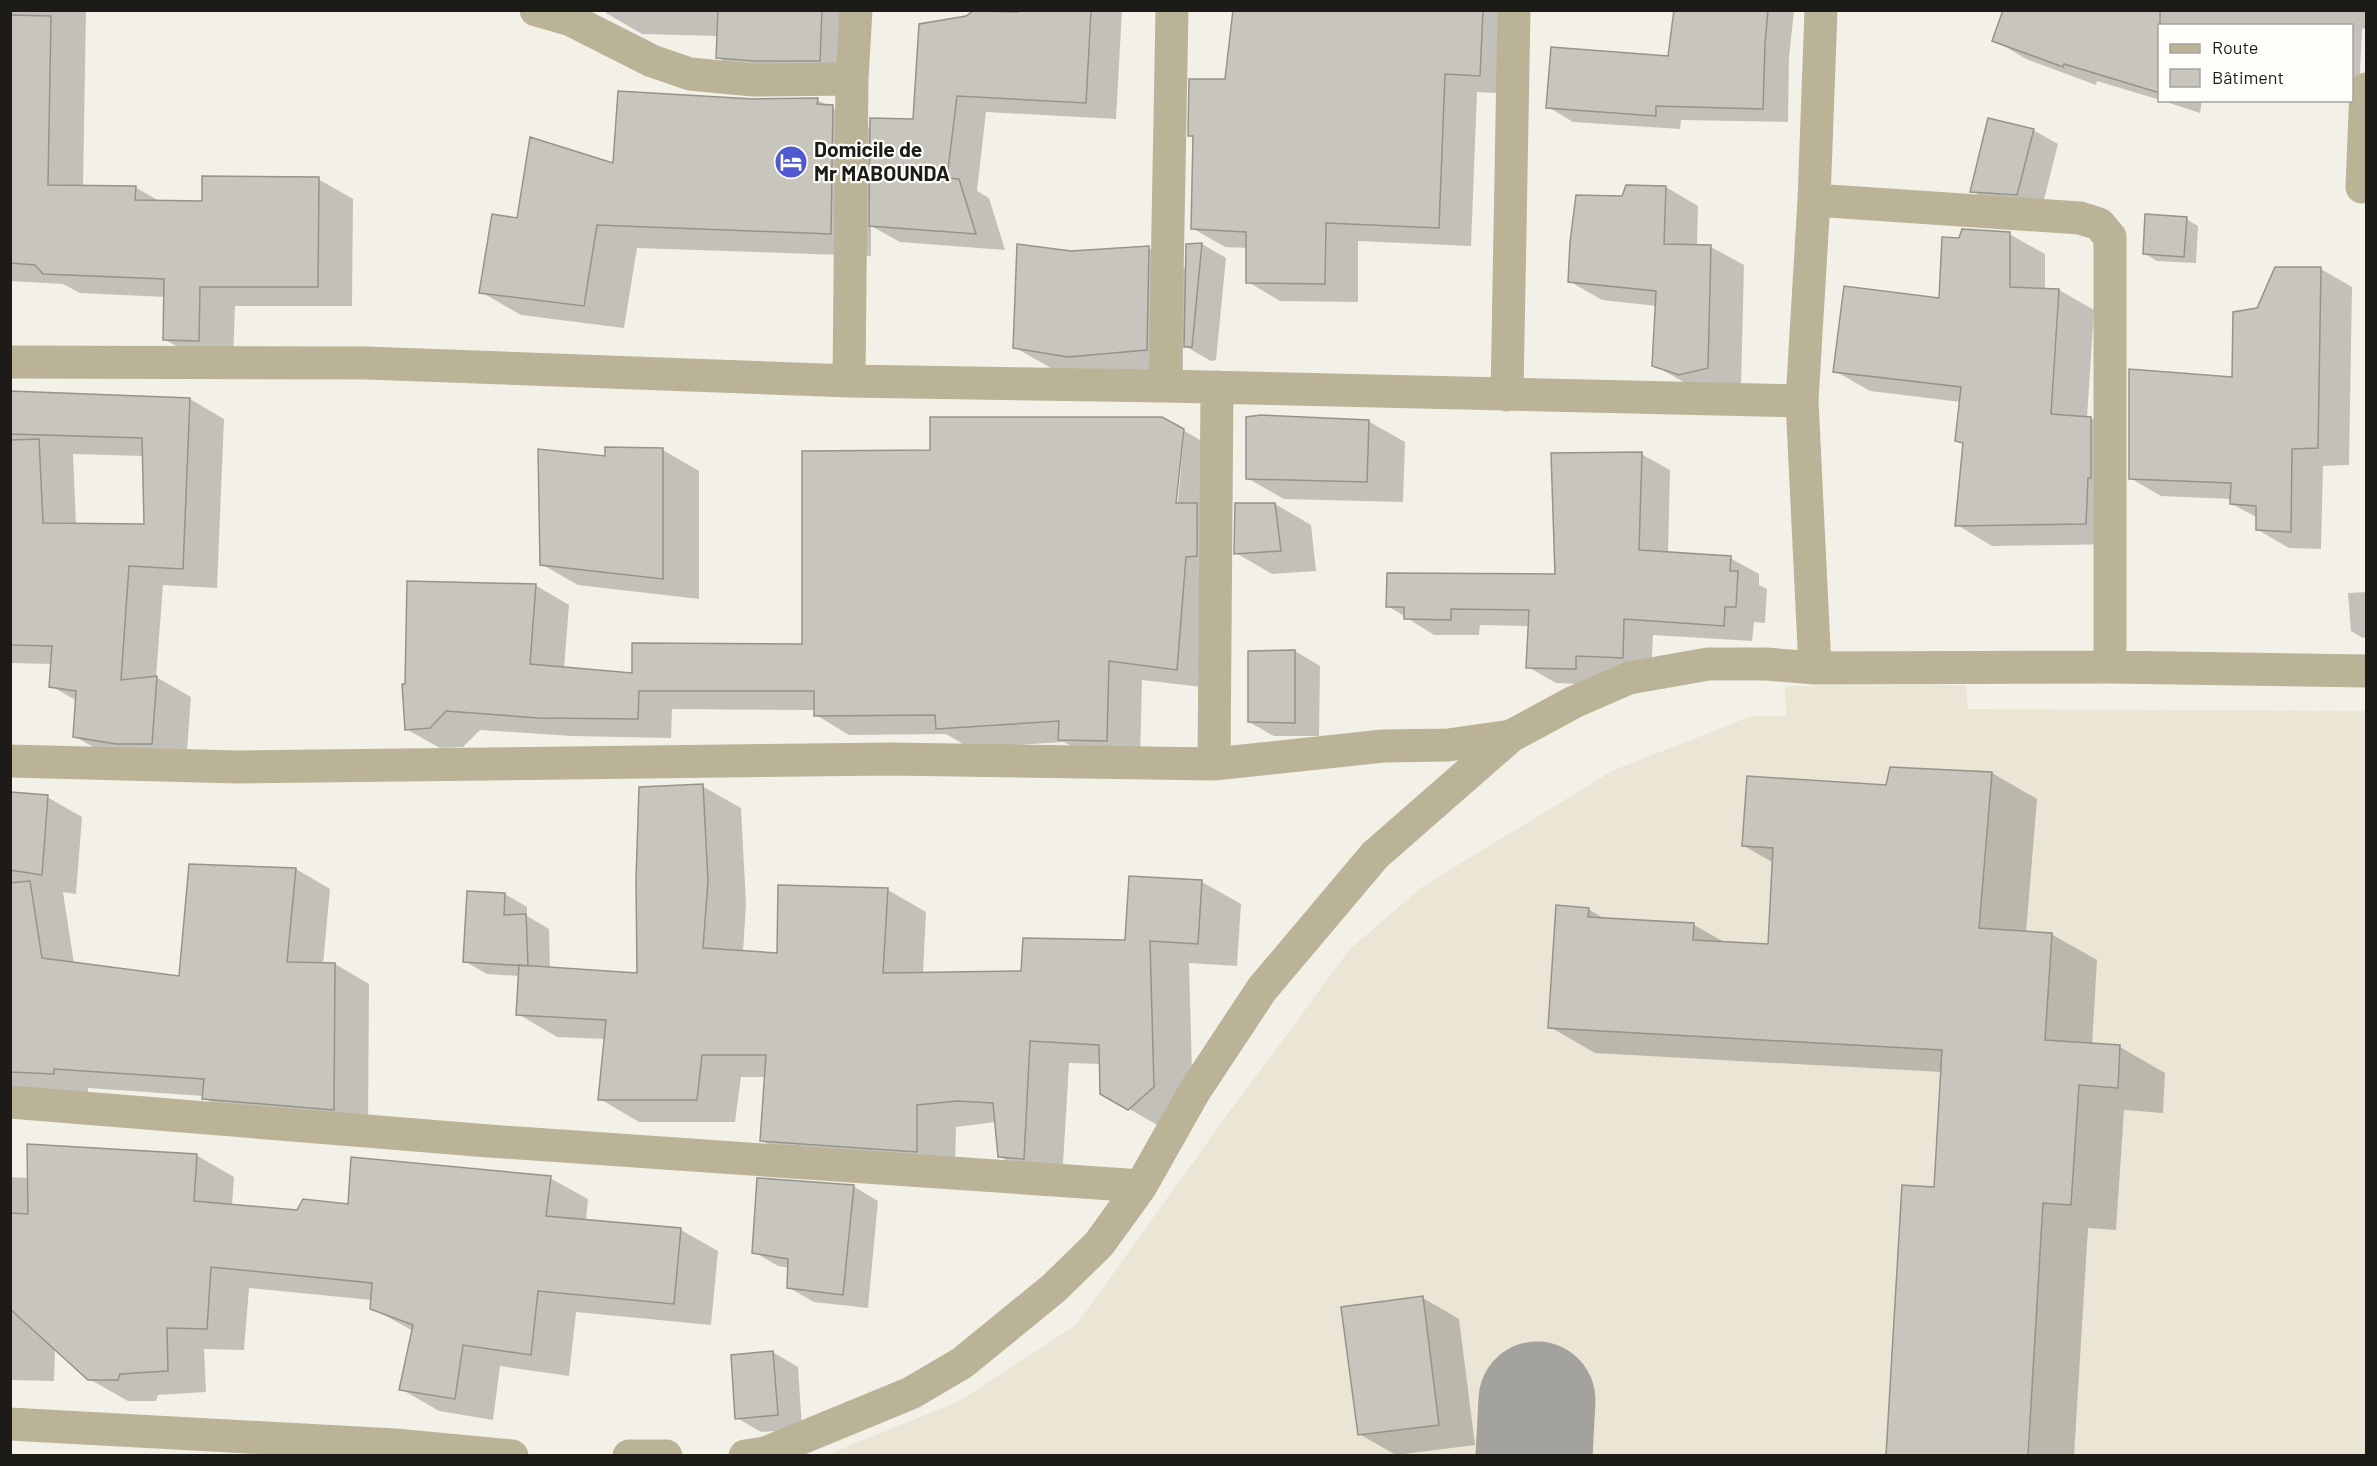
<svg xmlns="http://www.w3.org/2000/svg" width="2377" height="1466" font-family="Barlow,sans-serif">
	<rect width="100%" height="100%" fill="#f3f1e7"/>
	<path fill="#eae5d5" d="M 1966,685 L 1968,709 L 2366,711 L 2366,1455 L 824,1456 L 958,1402 L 1077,1324 L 1224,1119 L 1350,949 L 1422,887 L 1612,771 L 1751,716 L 1786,716 L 1785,686 Z"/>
	<path fill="#0003" fill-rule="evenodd" d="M 10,10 L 86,10 L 83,187 L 135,187 L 161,202 L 203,202 L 318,179 L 353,199 L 352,306 L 235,306 L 233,360 L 199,359 L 164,339 L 165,297 L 80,293 L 63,284 L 10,281 Z
		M 606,10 L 860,10 L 856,81 L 754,78 L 717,57 L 718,36 L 642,34 L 606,13 Z
		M 1019,10 L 1122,10 L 1116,119 L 986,112 L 977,191 L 989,198 L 1005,250 L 900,242 L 871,226 L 871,256 L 637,248 L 624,328 L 521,315 L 481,292 L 518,220 L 614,165 L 715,97 L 753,100 L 817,100 L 872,129 L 914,121 L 1019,14 Z
		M 1234,10 L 1506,10 L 1512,94 L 1477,92 L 1471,246 L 1358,241 L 1358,302 L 1280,301 L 1248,282 L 1248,248 L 1225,247 L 1192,228 L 1194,138 L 1190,135 L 1227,81 Z
		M 1675,10 L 1794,10 L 1789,58 L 1788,122 L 1681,120 L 1680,129 L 1573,122 L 1548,107 L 1670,58 Z
		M 2119,10 L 2366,10 L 2366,29 L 2362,28 L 2359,92 L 2352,91 L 2352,26 L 2160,26 L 2160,100 L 2097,81 L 2096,85 L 2026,59 L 1994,40 Z
		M 2160,100 L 2202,100 L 2200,113 Z
		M 2033,130 L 2058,144 L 2042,208 L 1997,205 L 1972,191 Z
		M 1666,187 L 1698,206 L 1697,246 L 1711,247 L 1744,265 L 1741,387 L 1687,384 L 1654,365 L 1657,306 L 1602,300 L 1569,281 L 1623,197 Z
		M 2186,219 L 2198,226 L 2196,263 L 2157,261 L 2145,254 Z
		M 2009,234 L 2045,254 L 2045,290 L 2059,290 L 2094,310 L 2087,418 L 2091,418 L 2126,439 L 2121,544 L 1992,546 L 1957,525 L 1964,444 L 1956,440 L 1961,402 L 1870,391 L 1835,371 L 1941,299 L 1961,239 Z
		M 1202,244 L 1226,258 L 1216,360 L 1211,361 L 1183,345 L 1183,371 L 1051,368 L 1014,347 L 1071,253 L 1148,248 L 1187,270 Z
		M 2321,269 L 2352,287 L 2349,465 L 2323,466 L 2321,549 L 2289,548 L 2258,530 L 2258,518 L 2232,504 L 2232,499 L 2161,496 L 2130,478 L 2234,379 L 2258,310 Z
		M 10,392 L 190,399 L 224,419 L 217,588 L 163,585 L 156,677 L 191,697 L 186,763 L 109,756 L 74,736 L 77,701 L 51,686 L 52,664 L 10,663 ZM 73,454 L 144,456 L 146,526 L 76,525 Z
		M 1368,421 L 1405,442 L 1403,502 L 1284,499 L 1247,478 Z
		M 1183,430 L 1217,450 L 1210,688 L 1142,680 L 1140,759 L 1093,759 L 1064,742 L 970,748 L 946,734 L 849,735 L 816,715 L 816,710 L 672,709 L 671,738 L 572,736 L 480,730 L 463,747 L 440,748 L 406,729 L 535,585 L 569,605 L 564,669 L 633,674 L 804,645 L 931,452 ZM 1181,435 L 1184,435 L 1177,511 L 1174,510 Z
		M 663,450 L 699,471 L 699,599 L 578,585 L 541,564 L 607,458 Z
		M 1641,454 L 1670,470 L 1668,553 L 1730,558 L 1759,574 L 1759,585 L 1767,589 L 1765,623 L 1754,622 L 1752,641 L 1653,635 L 1651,674 L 1604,685 L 1556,683 L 1528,667 L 1530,626 L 1480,625 L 1479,635 L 1434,635 L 1388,606 L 1556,576 Z
		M 1275,504 L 1311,525 L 1316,571 L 1272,574 L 1236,553 Z
		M 2366,592 L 2366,637 L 2363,638 L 2351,631 L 2348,593 Z
		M 1295,651 L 1320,666 L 1319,736 L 1274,736 L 1249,722 L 1249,652 Z
		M 1891,768 L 1992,773 L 2037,799 L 2026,933 L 2051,934 L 2097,960 L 2092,1045 L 2120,1047 L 2165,1073 L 2163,1113 L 2124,1110 L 2116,1230 L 2088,1228 L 2074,1456 L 1887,1456 L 1904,1187 L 1935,1189 L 1942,1072 L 1595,1053 L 1550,1027 L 1588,909 L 1607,920 L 1694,925 L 1726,943 L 1769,946 L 1774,863 L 1744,846 L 1888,787 Z
		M 702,786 L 741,808 L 746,904 L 743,952 L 779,955 L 888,890 L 926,912 L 923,974 L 1023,973 L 1127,941 L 1131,878 L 1202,882 L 1241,904 L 1237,966 L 1189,963 L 1193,1109 L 1168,1131 L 1101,1093 L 1101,1064 L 1069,1063 L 1062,1181 L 1038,1179 L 999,1156 L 996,1122 L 956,1127 L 955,1173 L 800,1163 L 761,1140 L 766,1077 L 741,1077 L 735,1122 L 639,1122 L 600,1099 L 605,1039 L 557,1037 L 518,1014 L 520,976 L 487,974 L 464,961 L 505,894 L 527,907 L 527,916 L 549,929 L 550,969 L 638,974 Z
		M 10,794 L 47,797 L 82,817 L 76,894 L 63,892 L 74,964 L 180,978 L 191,866 L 296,869 L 330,889 L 323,964 L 335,964 L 369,984 L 368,1129 L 239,1118 L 204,1098 L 204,1096 L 88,1088 L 88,1093 L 10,1090 Z
		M 196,1155 L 234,1177 L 232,1206 L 298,1212 L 550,1178 L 588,1199 L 586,1221 L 681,1230 L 718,1251 L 711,1325 L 576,1312 L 569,1376 L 500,1366 L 493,1420 L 439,1411 L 401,1389 L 413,1331 L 372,1308 L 372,1300 L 249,1288 L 244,1350 L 204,1349 L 206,1392 L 158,1395 L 156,1401 L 128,1401 L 89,1379 L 55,1348 L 54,1381 L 10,1380 L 10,1177 L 29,1178 Z
		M 853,1186 L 878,1201 L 868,1308 L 814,1302 L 789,1288 L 790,1268 L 778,1266 L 754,1252 Z
		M 1423,1298 L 1459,1319 L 1475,1445 L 1396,1455 L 1359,1434 Z
		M 773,1352 L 798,1367 L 802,1429 L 761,1432 L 737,1418 Z"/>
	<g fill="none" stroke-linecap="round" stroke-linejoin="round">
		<path stroke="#a4a29c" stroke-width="117" d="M 1534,1456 L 1537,1400"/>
	</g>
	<path fill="#c7c5bc" stroke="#95938a" stroke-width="1.5" d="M 718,10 L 822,10 L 820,61 L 754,61 L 716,58 Z
		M 1018,10 L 1091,10 L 1086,103 L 957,96 L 947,178 L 959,179 L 976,234 L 869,226 L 870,118 L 913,119 L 919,24 L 966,16 L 973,11 L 1018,12 Z
		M 1233,10 L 1483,10 L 1480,76 L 1445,74 L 1439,228 L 1326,223 L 1325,284 L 1246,283 L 1246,232 L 1191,229 L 1193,136 L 1188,136 L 1189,79 L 1225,79 Z
		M 1674,10 L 1768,10 L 1765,44 L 1763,109 L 1656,106 L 1656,116 L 1546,108 L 1551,47 L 1668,56 Z
		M 2003,10 L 2160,10 L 2160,93 L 2064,64 L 2063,67 L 1992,41 Z
		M 10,15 L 51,16 L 48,185 L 136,186 L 135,200 L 202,201 L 202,176 L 319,177 L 318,287 L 200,287 L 199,341 L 163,340 L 164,279 L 43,274 L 35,265 L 10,263 Z
		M 618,91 L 753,99 L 818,98 L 817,104 L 833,105 L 831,234 L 597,225 L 584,306 L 479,293 L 492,214 L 517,218 L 530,137 L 613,163 Z
		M 1988,118 L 2034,129 L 2017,195 L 1970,192 Z
		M 1626,185 L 1666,186 L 1664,244 L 1711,245 L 1708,368 L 1679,375 L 1652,366 L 1656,291 L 1568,282 L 1570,242 L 1576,195 L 1622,196 Z
		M 2145,214 L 2187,217 L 2184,257 L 2143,254 Z
		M 1962,229 L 2010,232 L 2010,287 L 2059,289 L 2051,414 L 2091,417 L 2091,478 L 2088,478 L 2086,524 L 1955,526 L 1963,443 L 1955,441 L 1961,387 L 1833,372 L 1844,286 L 1939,298 L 1942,237 L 1959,238 Z
		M 1202,243 L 1192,347 L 1184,347 L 1186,244 Z
		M 1017,244 L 1071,251 L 1149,246 L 1147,350 L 1068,357 L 1013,348 Z
		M 2275,267 L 2321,267 L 2318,448 L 2292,449 L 2291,532 L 2256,530 L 2256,506 L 2230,504 L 2231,483 L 2129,479 L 2129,369 L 2232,377 L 2233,312 L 2257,308 Z
		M 10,391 L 190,398 L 183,569 L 129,566 L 121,680 L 157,676 L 152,744 L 116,744 L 73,737 L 76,691 L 49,687 L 52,646 L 10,645 L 10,440 L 39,439 L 43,523 L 144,524 L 142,438 L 10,434 Z
		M 1261,415 L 1369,420 L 1367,482 L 1246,479 L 1246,417 Z
		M 930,417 L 1162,417 L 1184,429 L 1176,503 L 1197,503 L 1197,556 L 1186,557 L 1177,670 L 1109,661 L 1107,741 L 1058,740 L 1059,721 L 936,729 L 935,715 L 814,716 L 814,691 L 639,691 L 638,719 L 538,718 L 446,711 L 430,728 L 405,730 L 402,684 L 405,684 L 407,581 L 536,584 L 530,664 L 632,673 L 632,643 L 802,644 L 802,451 L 930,450 Z
		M 605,447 L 663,448 L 663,579 L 540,565 L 538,449 L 605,456 Z
		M 1642,452 L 1639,550 L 1731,556 L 1730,571 L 1738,571 L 1736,607 L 1725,607 L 1724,626 L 1624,619 L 1623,658 L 1576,656 L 1576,669 L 1526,668 L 1529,610 L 1451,609 L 1451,620 L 1404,619 L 1404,607 L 1386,607 L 1387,573 L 1555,574 L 1551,453 Z
		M 1235,503 L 1275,503 L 1281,551 L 1234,554 Z
		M 1295,650 L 1295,723 L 1248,722 L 1248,651 Z
		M 1890,767 L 1992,772 L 1979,928 L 2052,933 L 2045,1040 L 2120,1045 L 2118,1088 L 2079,1085 L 2071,1205 L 2043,1203 L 2028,1455 L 1886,1455 L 1902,1185 L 1934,1187 L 1942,1050 L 1548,1028 L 1556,905 L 1589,908 L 1588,917 L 1694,923 L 1693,940 L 1768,944 L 1773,848 L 1742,846 L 1747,776 L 1886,785 Z
		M 703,784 L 708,881 L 703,948 L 777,953 L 778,885 L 888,888 L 883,973 L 1021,971 L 1023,938 L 1125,940 L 1129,876 L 1202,880 L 1198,944 L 1150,941 L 1154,1087 L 1128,1110 L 1100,1094 L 1099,1045 L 1030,1041 L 1024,1159 L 998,1157 L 993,1103 L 957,1101 L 917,1105 L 917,1152 L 760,1141 L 766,1055 L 702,1055 L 697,1100 L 598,1100 L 606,1020 L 516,1015 L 519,965 L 637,973 L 636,880 L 639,787 Z
		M 10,792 L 48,795 L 42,875 L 10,870 Z
		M 189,864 L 296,868 L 287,962 L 335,963 L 334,1110 L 202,1099 L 204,1079 L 54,1069 L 54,1074 L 10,1072 L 10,883 L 30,881 L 42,958 L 179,976 Z
		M 467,891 L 505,893 L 504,915 L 526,914 L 528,966 L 463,962 Z
		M 27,1144 L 197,1154 L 194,1201 L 297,1210 L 303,1199 L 348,1204 L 351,1157 L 551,1176 L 546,1216 L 681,1228 L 674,1304 L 538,1291 L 531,1355 L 463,1345 L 455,1399 L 399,1390 L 413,1325 L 370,1309 L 372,1283 L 211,1267 L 207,1329 L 167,1328 L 168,1371 L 120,1374 L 118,1380 L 88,1380 L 10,1309 L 10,1213 L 28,1214 Z
		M 757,1178 L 854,1185 L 843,1295 L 787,1288 L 788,1259 L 752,1253 Z
		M 1423,1296 L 1439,1425 L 1358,1435 L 1341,1307 Z
		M 773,1351 L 778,1415 L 735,1419 L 731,1355 Z"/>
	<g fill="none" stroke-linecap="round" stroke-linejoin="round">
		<path stroke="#bbb397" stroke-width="33" d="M 536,10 L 571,20 L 652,61 L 690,74 L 753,80 L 852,79
			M 2362,187 L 2366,89
			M 1814,200 L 2080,218 L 2099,224 L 2110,237 L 2110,667
			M 10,362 L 367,363 L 849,381 L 1165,386 L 1802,401
			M 849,381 L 852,79 L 856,10
			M 1165,386 L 1172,10
			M 1507,395 L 1514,10
			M 1815,668 L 1802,401 L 1814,200 L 1821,10
			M 10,761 L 238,767 L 891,759 L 1214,764 L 1383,746 L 1448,745 L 1511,736
			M 1214,764 L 1217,387
			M 10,1102 L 489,1141 L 1141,1186
			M 10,1424 L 395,1445 L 512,1456
			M 629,1456 L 666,1456
			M 745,1456 L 765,1453 L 911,1393 L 962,1363 L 1054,1288 L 1099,1244 L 1141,1186 L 1194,1092 L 1262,989 L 1375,855 L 1511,736 L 1574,702 L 1629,678 L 1708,664 L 1766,664 L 1815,668 L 2110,667 L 2366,671"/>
	</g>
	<defs>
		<g id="hotel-disc" transform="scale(1.725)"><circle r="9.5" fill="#505ad0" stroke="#fffefa"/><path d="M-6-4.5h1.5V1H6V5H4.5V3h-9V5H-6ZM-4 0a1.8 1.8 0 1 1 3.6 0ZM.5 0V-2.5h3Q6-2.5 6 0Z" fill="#fff"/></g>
	</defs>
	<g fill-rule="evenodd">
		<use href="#hotel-disc" x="791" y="162"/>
	</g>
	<g text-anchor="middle" stroke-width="4.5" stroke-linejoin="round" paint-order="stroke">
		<g font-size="21" font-weight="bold" fill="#1c1b18" stroke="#fffefa" text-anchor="start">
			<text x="814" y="157">Domicile de<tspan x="814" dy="24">Mr MABOUNDA</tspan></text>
		</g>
	</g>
	<rect width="2377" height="1466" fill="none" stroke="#1c1b18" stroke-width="24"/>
	<rect x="2158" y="24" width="195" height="78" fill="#fffefa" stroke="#a4a3a0" stroke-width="1.5"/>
	<rect x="2170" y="44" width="30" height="9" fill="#bbb397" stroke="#a4a3a0" stroke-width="1.5"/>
	<text x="2212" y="54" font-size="18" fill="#1c1b18">Route</text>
	<rect x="2170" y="69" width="30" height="18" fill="#c7c5bc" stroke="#a4a3a0" stroke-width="1.5"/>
	<text x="2212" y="84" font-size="18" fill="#1c1b18">Bâtiment</text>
</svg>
